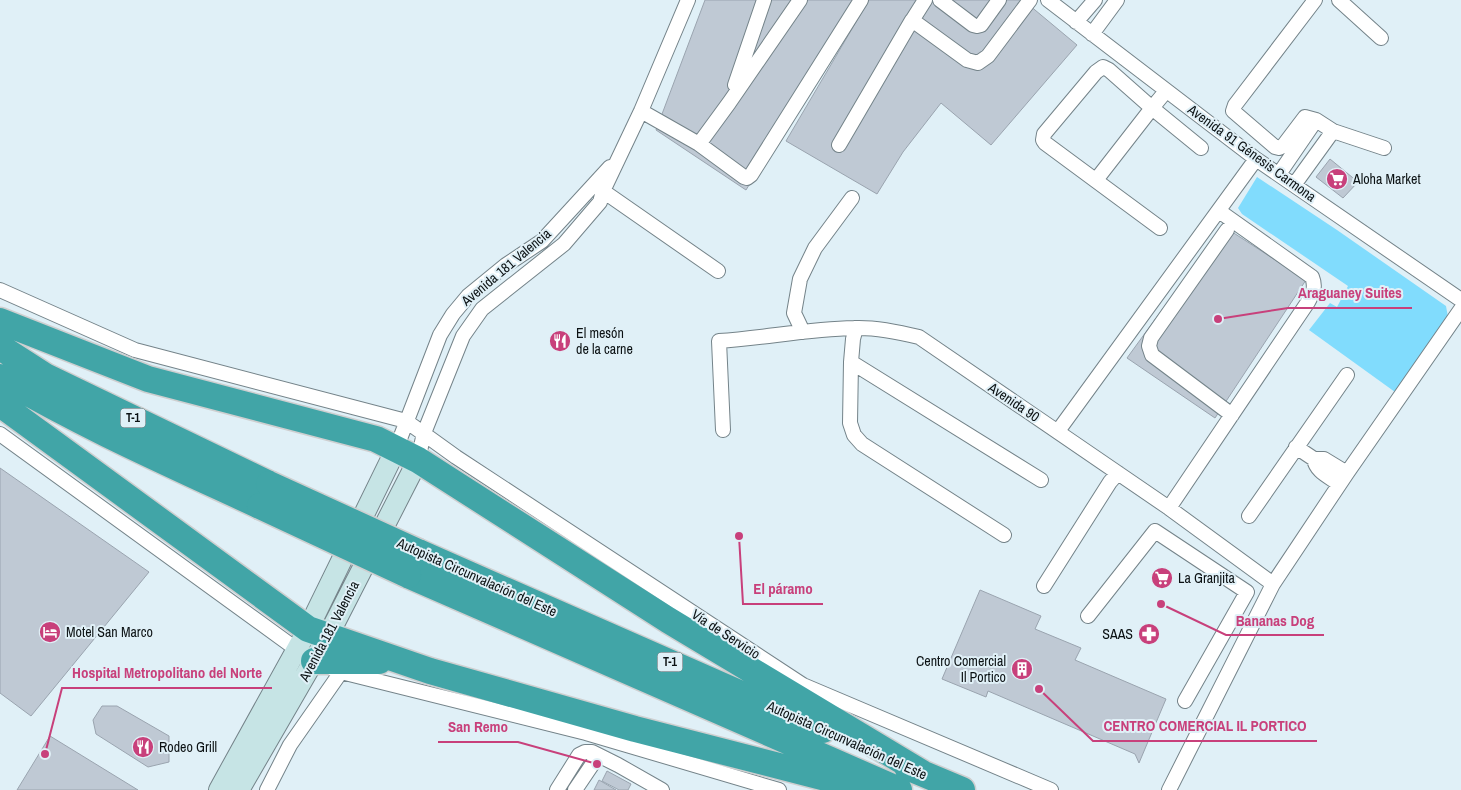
<svg xmlns="http://www.w3.org/2000/svg" width="1461" height="790" font-family="'Archivo Narrow',sans-serif">
	<rect width="100%" height="100%" fill="#e0f0f7"/>
	<path fill="#81dcfd" d="M 1257,177 L 1337,230 L 1446,306 L 1448,317 L 1395,392 L 1309,330 L 1330,303 L 1337,307 L 1348,286 L 1242,214 L 1238,208 Z"/>
	<path fill="#bfc9d4" stroke="#9aa4af" d="M 705,0 L 862,0 L 746,190 L 656,130 Z
		M 869,0 L 1023,0 L 1077,45 L 991,145 L 941,103 L 903,152 L 877,194 L 786,141 Z
		M 1330,159 L 1358,182 L 1343,198 L 1316,177 Z
		M 1223,226 L 1306,280 L 1215,418 L 1127,358 Z
		M 0,468 L 149,572 L 31,716 L 0,693 Z
		M 980,590 L 1041,616 L 1035,629 L 1081,648 L 1075,660 L 1166,699 L 1139,763 L 1135,754 L 988,691 L 986,697 L 942,679 Z
		M 102,706 L 117,706 L 169,736 L 169,762 L 148,767 L 96,734 L 93,720 Z
		M 50,736 L 138,790 L 17,790 Z
		M 607,771 L 631,784 L 628,790 L 619,790 L 602,781 Z
		M 599,780 L 616,790 L 594,790 Z"/>
	<g fill="none" stroke-linecap="round" stroke-linejoin="round">
		<g stroke="#748389" stroke-width="16">
			<path id="street" d="M 940,0 L 973,25 L 977,26 L 981,25 L 999,0
				M 1048,0 L 1256,159 L 1461,300
				M 1315,0 L 1235,105 L 1233,111 L 1275,147 L 1279,148 L 1283,146 L 1305,117 L 1316,120 L 1333,131 L 1384,148
				M 1339,0 L 1381,38
				M 913,19 L 925,0
				M 1076,22 L 1095,0
				M 1092,34 L 1117,0
				M 735,85 L 764,0
				M 641,111 L 699,144 L 729,103 L 800,0
				M 699,144 L 744,177 L 747,178 L 751,175 L 861,0
				M 839,145 L 912,20 L 967,60 L 978,63 L 988,56 L 1030,0
				M 1279,174 L 1316,120
				M 1096,180 L 1152,108 L 1166,91
				M 1294,185 L 1333,131
				M 603,191 L 718,271
				M 1160,228 L 1045,143 L 1043,140 L 1044,134 L 1096,72 L 1103,67 L 1109,70 L 1152,108 L 1201,148
				M 1227,230 L 1151,338 L 1149,346 L 1152,355 L 1232,415
				M 0,290 L 135,350 L 406,421 L 456,457 L 803,685 L 1051,790
				M 856,328 L 853,339 L 851,362 L 850,423 L 854,435 L 862,444 L 1004,535
				M 803,332 L 794,313 L 800,279 L 815,248 L 852,198
				M 851,362 L 1041,480
				M 723,430 L 719,341 C 764,338 808,329 854,328 C 875,327 899,332 919,337 L 1169,508 L 1273,584
				M 1058,431 L 1256,159
				M 0,434 L 303,654
				M 1296,447 L 1314,459 L 1324,459 L 1347,473
				M 396,449 L 440,335 L 453,314 L 468,296 L 506,265 L 542,241 L 610,167
				M 1314,459 C 1316,472 1330,477 1339,484
				M 418,460 L 424,433 L 463,336 L 482,309 L 564,244 L 600,202 L 603,191 L 641,111 L 688,0
				M 1169,508 L 1308,302 C 1313,293 1316,287 1312,277 L 1219,211
				M 1249,516 L 1347,375
				M 1044,586 L 1110,482 L 1118,473
				M 1088,616 L 1155,531 L 1247,592 L 1185,701
				M 333,669 L 341,672 L 586,733 L 779,790
				M 267,790 L 290,745 L 341,672
				M 557,790 L 579,755 L 585,752 L 592,752 L 618,765 L 662,790
				M 575,790 L 598,756
				M 1169,790 L 1273,584 L 1347,473 L 1461,309"/>
		</g>
		<g stroke="#748389" stroke-width="22">
			<path id="secondary" d="M 219,790 L 308,629 L 396,449
				M 239,790 L 328,636 L 418,460"/>
		</g>
		<g stroke="#cecfd0" stroke-width="29">
			<path id="highway" d="M 0,321 L 148,379 L 376,439 L 418,460 L 668,620 L 922,773
				M 0,347 L 45,376 L 269,484
				M 0,377 C 83,426 172,465 260,506
				M 0,404 L 308,629 L 430,671 L 635,729 L 853,785 L 878,790
				M 418,552 L 823,730
				M 408,575 L 899,790
				M 314,661 L 379,661
				M 907,767 L 962,790"/>
		</g>
		<use href="#street" stroke="#fff" stroke-width="14"/>
		<use href="#secondary" stroke="#c6e4e5" stroke-width="20"/>
		<use href="#highway" stroke="#41a5a7" stroke-width="26"/>
		<g stroke="#cecfd0" stroke-width="29" stroke-linecap="butt">
			<path id="highway-bridge" d="M 269,484 L 418,552
				M 260,506 L 408,575"/>
		</g>
		<use href="#highway-bridge" stroke="#41a5a7" stroke-width="26"/>
	</g>
	<defs>
		<g id="supermarket-disc" transform="scale(1.125)"><circle r="9.5" fill="#c8407b" stroke="#e0f0f7"/><path d="M-6-5.5h2.5l.6 2H6L4.5 2H-2.5L-4.4-4H-6ZM-1.5 3.2a1.3 1.3 0 1 0 .1 0ZM3 3.2a1.3 1.3 0 1 0 .1 0Z" fill="#fff"/></g>
		<g id="restaurant-disc" transform="scale(1.125)"><circle r="9.5" fill="#c8407b" stroke="#e0f0f7"/><path d="M-5-6h1v4h1v-4h1v4h1v-4h1v5L-1.5 .5V6h-2V.5L-5-1ZM5-6V6H3V1.5H1.5Q1.5-4 5-6Z" fill="#fff"/></g>
		<g id="hotel-disc" transform="scale(1.125)"><circle r="9.5" fill="#c8407b" stroke="#e0f0f7"/><path d="M-6-4.5h1.5V1H6V5H4.5V3h-9V5H-6ZM-4 0a1.8 1.8 0 1 1 3.6 0ZM.5 0V-2.5h3Q6-2.5 6 0Z" fill="#fff"/></g>
		<g id="pharmacy-disc" transform="scale(1.125)"><circle r="9.5" fill="#c8407b" stroke="#e0f0f7"/><path d="M-2-6h4v4h4v4h-4v4h-4v-4h-4v-4h4Z" fill="#fff"/></g>
		<g id="building-disc" transform="scale(1.125)"><circle r="9.5" fill="#c8407b" stroke="#e0f0f7"/><path d="M-4-6H4V6H1V3H-1V6H-4ZM-2.5-4.3h1.7v1.8h-1.7ZM.8-4.3h1.7v1.8H.8ZM-2.5-1h1.7V.8h-1.7ZM.8-1h1.7V.8H.8Z" fill="#fff"/></g>
	</defs>
	<g fill-rule="evenodd">
		<use href="#supermarket-disc" x="1337" y="179"/>
		<use href="#restaurant-disc" x="560" y="341"/>
		<use href="#supermarket-disc" x="1162" y="578"/>
		<use href="#hotel-disc" x="50" y="632"/>
		<use href="#pharmacy-disc" x="1149" y="634"/>
		<use href="#building-disc" x="1022" y="669"/>
		<use href="#restaurant-disc" x="143" y="747"/>
	</g>
	<g text-anchor="middle" stroke-width="4" stroke-linejoin="round" paint-order="stroke">
		<g fill="#e0f0f7" stroke="#4b5457" stroke-width="1">
			<rect x="120.5" y="408.5" width="25" height="19" rx="4"/>
			<rect x="657.5" y="652.5" width="25" height="19" rx="4"/>
		</g>
		<g font-size="12" font-weight="bold" fill="#0b1113">
			<text x="133" y="422">T-1</text>
			<text x="670" y="666">T-1</text>
		</g>
		<g font-size="14" fill="#0b1113" stroke="#e0f0f7">
			<text transform="translate(1252 153) rotate(36)" y="5">Avenida 91 Génesis Carmona</text>
			<text transform="translate(506 267) rotate(-40)" y="5">Avenida 181 Valencia</text>
			<text transform="translate(1014 402) rotate(34)" y="5">Avenida 90</text>
			<text transform="translate(477 577) rotate(24)" y="5">Autopista Circunvalación del Este</text>
			<text transform="translate(329 631) rotate(-62)" y="5">Avenida 181 Valencia</text>
			<text transform="translate(726 634) rotate(33)" y="5">Vía de Servicio</text>
			<text transform="translate(847 740) rotate(24)" y="5">Autopista Circunvalación del Este</text>
		</g>
		<g font-size="14" fill="#0b1113" stroke="#e0f0f7" text-anchor="start">
			<text x="1353" y="184">Aloha Market</text>
			<text x="576" y="338">El mesón<tspan x="576" dy="16">de la carne</tspan></text>
			<text x="1178" y="583">La Granjita</text>
			<text x="66" y="637">Motel San Marco</text>
			<text x="1133" y="639" text-anchor="end">SAAS</text>
			<text x="1006" y="666" text-anchor="end">Centro Comercial<tspan x="1006" dy="16">Il Portico</tspan></text>
			<text x="159" y="752">Rodeo Grill</text>
		</g>
	</g>
	<path fill="none" stroke="#c8407b" stroke-width="2" d="M1218 319L1288 308H1412M739 536L743 604H823M1161 604L1226 635H1324M45 754L62 688H272M1039 689L1093 741H1317M597 764L518 742H438"/>
	<g fill="#c8407b" stroke="#e0f0f7" stroke-width="2">
		<circle cx="1218" cy="319" r="5"/>
		<circle cx="739" cy="536" r="5"/>
		<circle cx="1161" cy="604" r="5"/>
		<circle cx="45" cy="754" r="5"/>
		<circle cx="1039" cy="689" r="5"/>
		<circle cx="597" cy="764" r="5"/>
	</g>
	<g font-size="15" text-anchor="middle" font-weight="bold" fill="#c8407b" stroke="#e0f0f7" stroke-width="4" stroke-linejoin="round" paint-order="stroke">
		<text x="1350" y="298">Araguaney Suites</text>
		<text x="783" y="594">El páramo</text>
		<text x="1275" y="626">Bananas Dog</text>
		<text x="167" y="678">Hospital Metropolitano del Norte</text>
		<text x="1205" y="731">CENTRO COMERCIAL IL PORTICO</text>
		<text x="478" y="732">San Remo</text>
	</g>
</svg>
